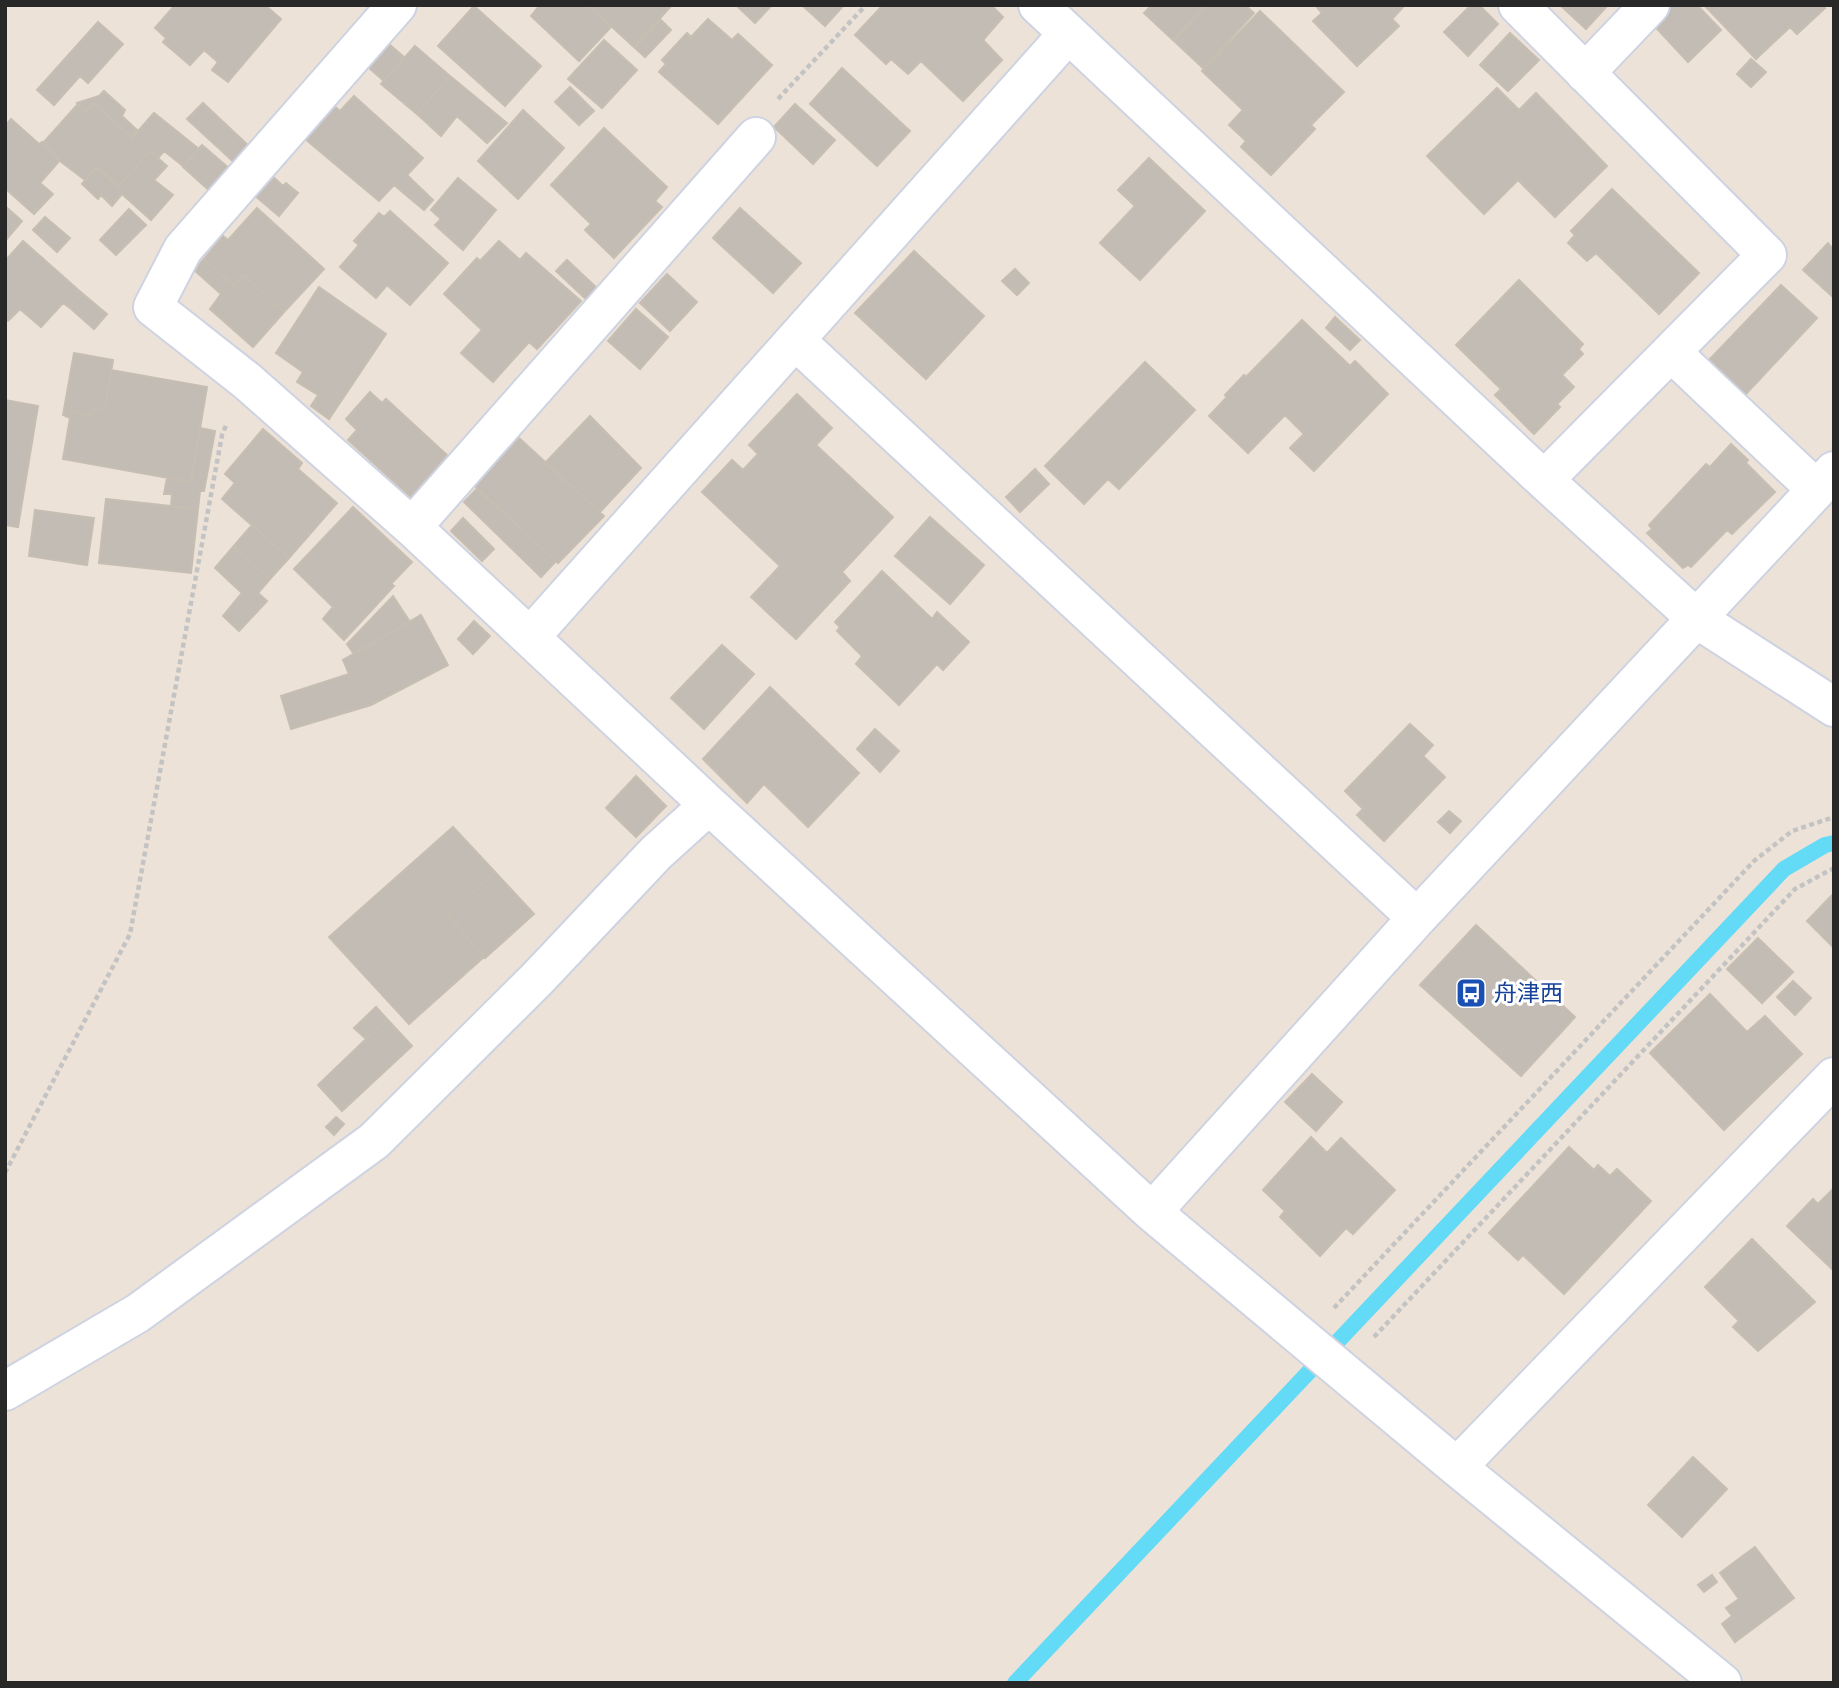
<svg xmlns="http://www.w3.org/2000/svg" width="1839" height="1688" font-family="Karla,'Noto Sans JP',sans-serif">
	<rect width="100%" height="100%" fill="#ece2d8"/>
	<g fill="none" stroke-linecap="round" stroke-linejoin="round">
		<path stroke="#63daf6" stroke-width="16" d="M 1015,1683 L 1784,869 L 1825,845 L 1834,843"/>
	</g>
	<path fill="#c3bcb5" stroke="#c7beb2" stroke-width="2" d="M 175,5 L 265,5 L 281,19 L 228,82 L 212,70 L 218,62 L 204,50 L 190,65 L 163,42 L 166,38 L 155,28 Z
		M 540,5 L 588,5 L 611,27 L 579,61 L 531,16 Z
		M 588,5 L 672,5 L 634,47 Z
		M 736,5 L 772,5 L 755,23 Z
		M 802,5 L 844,5 L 825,26 Z
		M 883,5 L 991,5 L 1003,17 L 983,40 L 1002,60 L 963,101 L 921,61 L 908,74 L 891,59 L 886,64 L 855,35 Z
		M 1152,5 L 1206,5 L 1173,40 L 1144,13 Z
		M 1207,5 L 1245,5 L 1254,13 L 1203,68 L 1174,41 Z
		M 1315,5 L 1405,5 L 1392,19 L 1399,26 L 1357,66 L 1313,21 L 1322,13 Z
		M 1471,5 L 1479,5 L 1498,24 L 1468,56 L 1444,32 Z
		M 1560,5 L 1608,5 L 1586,29 Z
		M 1663,5 L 1697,5 L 1721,30 L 1688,62 L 1648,19 Z
		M 1704,5 L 1823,5 L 1825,8 L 1797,34 L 1790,27 L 1756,59 Z
		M 474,6 L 541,66 L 505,106 L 438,46 Z
		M 1260,11 L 1344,92 L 1311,125 L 1315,129 L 1271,175 L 1241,147 L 1246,141 L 1229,125 L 1243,110 L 1202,71 Z
		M 708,19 L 732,40 L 738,34 L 772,65 L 718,124 L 659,72 L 666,64 L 662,60 L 687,33 L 691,37 Z
		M 661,20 L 671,30 L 645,57 L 635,48 Z
		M 98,22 L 123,44 L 88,83 L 80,76 L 54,105 L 37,90 Z
		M 1510,33 L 1539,60 L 1508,91 L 1480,65 Z
		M 604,40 L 637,70 L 602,108 L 568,79 Z
		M 389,44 L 404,57 L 384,81 L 369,68 Z
		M 415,46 L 450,76 L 417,114 L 381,84 Z
		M 1751,59 L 1766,72 L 1751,87 L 1737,74 Z
		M 842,68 L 910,131 L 877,166 L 810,104 Z
		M 450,76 L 507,123 L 487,143 L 457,116 L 441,136 L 417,114 Z
		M 570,87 L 594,111 L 579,125 L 555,102 Z
		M 1497,88 L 1519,110 L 1536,93 L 1607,166 L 1555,217 L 1518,180 L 1484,214 L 1427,156 Z
		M 104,91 L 125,110 L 122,116 L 137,130 L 131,137 L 94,104 L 85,111 L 77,103 L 99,96 Z
		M 354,96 L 423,158 L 407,175 L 433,200 L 424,210 L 394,185 L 379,201 L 305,139 L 334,106 L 340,111 Z
		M 203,103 L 251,148 L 236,164 L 187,119 Z
		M 78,104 L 86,111 L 95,104 L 132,138 L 154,113 L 199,149 L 183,166 L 164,151 L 159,157 L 150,151 L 119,186 L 97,167 L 85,180 L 60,161 L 43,143 Z
		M 795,104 L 835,140 L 813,164 L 774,127 Z
		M 523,110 L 564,148 L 518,199 L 478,161 Z
		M 11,119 L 39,144 L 42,142 L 60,160 L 40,183 L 53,194 L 34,214 L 7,190 L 5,191 L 5,126 Z
		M 604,128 L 667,187 L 655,201 L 662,207 L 614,258 L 585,230 L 591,224 L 551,185 Z
		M 202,145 L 230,169 L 211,192 L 183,167 Z
		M 150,151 L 167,166 L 154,180 L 173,195 L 151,220 L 122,194 L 112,206 L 101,195 L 98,199 L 82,184 L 96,167 L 118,187 Z
		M 1149,158 L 1205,211 L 1140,280 L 1100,243 L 1135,206 L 1118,190 Z
		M 271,175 L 283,186 L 286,183 L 298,193 L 279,216 L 254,195 Z
		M 458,178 L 496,210 L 463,250 L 435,225 L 441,219 L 431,210 Z
		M 1612,189 L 1699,273 L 1659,314 L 1596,253 L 1587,261 L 1568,243 L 1575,235 L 1571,231 Z
		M 5,206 L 22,221 L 5,241 Z
		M 257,208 L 324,269 L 284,312 L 244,275 L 234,286 L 204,259 L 223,236 L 228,240 Z
		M 740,208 L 801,263 L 773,293 L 713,238 Z
		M 129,209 L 146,225 L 116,255 L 100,240 Z
		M 390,211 L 448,263 L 410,305 L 387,285 L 376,298 L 340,267 L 359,245 L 354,241 L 379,213 L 384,217 Z
		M 45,217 L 70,238 L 57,252 L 33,230 Z
		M 23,241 L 83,294 L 70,308 L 63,303 L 41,327 L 20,309 L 8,321 L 5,319 L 5,261 Z
		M 499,241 L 520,260 L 526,253 L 581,301 L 537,349 L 529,342 L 493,382 L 461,353 L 482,330 L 444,294 L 477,258 L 480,261 Z
		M 1828,243 L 1832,248 L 1834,247 L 1834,298 L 1803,270 Z
		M 914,251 L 984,316 L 926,379 L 855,313 Z
		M 204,259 L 234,286 L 244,275 L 284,312 L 253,347 L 210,309 L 221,294 L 194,270 Z
		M 567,260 L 598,289 L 587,300 L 556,271 Z
		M 1015,269 L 1029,283 L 1017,295 L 1002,281 Z
		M 667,274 L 697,302 L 670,331 L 640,303 Z
		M 1519,280 L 1583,344 L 1579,349 L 1583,354 L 1562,375 L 1574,387 L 1557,404 L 1560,407 L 1534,434 L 1495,395 L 1501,389 L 1456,345 Z
		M 1781,285 L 1817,318 L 1744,396 L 1708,361 Z
		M 319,287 L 386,334 L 329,419 L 311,406 L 318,395 L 297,382 L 303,372 L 276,353 Z
		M 83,294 L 107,314 L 94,329 L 70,308 Z
		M 636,309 L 668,337 L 640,369 L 608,341 Z
		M 1335,317 L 1360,340 L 1350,350 L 1326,328 Z
		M 1302,320 L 1350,366 L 1355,361 L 1388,394 L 1314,471 L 1290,448 L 1304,434 L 1285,415 L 1248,453 L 1209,416 L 1227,397 L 1225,395 L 1244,375 L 1246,377 Z
		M 74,353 L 113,360 L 105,409 L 94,407 L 93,416 L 71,412 L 70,418 L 63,415 Z
		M 1145,362 L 1195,410 L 1119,489 L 1108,479 L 1084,504 L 1045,466 Z
		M 111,370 L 207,387 L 191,482 L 63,459 L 71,412 L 93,416 L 94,407 L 105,409 Z
		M 370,392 L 382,403 L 386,399 L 447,455 L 411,497 L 348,440 L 357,430 L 346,419 Z
		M 797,394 L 832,428 L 816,445 L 893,517 L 842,572 L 850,581 L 796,639 L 751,597 L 780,566 L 702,492 L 732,460 L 743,470 L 758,454 L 749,445 Z
		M 5,400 L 38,406 L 18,527 L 5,525 Z
		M 590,416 L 641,468 L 600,512 L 545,463 Z
		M 200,428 L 215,431 L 204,491 L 200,491 L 198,509 L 171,506 L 172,494 L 164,494 L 167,478 L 191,482 Z
		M 263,429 L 302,463 L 298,469 L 337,503 L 289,558 L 222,499 L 235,483 L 225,474 Z
		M 519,438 L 604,516 L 558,563 L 474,485 Z
		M 1731,444 L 1748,460 L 1746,463 L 1775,492 L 1732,534 L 1727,530 L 1691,567 L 1688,565 L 1683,568 L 1647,533 L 1652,529 L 1649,525 L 1706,464 L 1710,467 Z
		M 1035,469 L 1049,484 L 1020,512 L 1006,497 Z
		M 477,489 L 556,561 L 541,577 L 464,502 Z
		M 106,499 L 198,509 L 191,573 L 99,563 Z
		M 353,507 L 412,562 L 391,584 L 394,586 L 344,640 L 323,619 L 333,607 L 294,569 Z
		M 35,510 L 94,518 L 87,565 L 29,556 Z
		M 930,517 L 984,565 L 950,604 L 895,556 Z
		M 463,518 L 494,549 L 482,561 L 451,531 Z
		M 252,525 L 289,558 L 270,579 L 233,547 Z
		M 233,547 L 270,579 L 258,593 L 267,601 L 239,631 L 223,616 L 242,593 L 215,568 Z
		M 882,571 L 932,619 L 937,612 L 969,642 L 943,670 L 937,664 L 899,705 L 856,664 L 862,656 L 837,631 L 840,627 L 835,622 Z
		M 393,596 L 410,622 L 354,654 L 347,644 Z
		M 421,615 L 448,665 L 371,705 L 291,729 L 281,696 L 349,674 L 343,660 Z
		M 474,621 L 490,636 L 473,654 L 458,639 Z
		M 722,645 L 754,674 L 704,729 L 671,698 Z
		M 770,687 L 859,773 L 808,827 L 764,784 L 747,803 L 703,759 Z
		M 1410,724 L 1433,745 L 1423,756 L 1445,777 L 1384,841 L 1357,815 L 1363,809 L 1345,791 Z
		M 875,729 L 899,751 L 880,772 L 857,749 Z
		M 636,776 L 666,806 L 636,837 L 606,808 Z
		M 1449,811 L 1461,821 L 1450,833 L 1438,822 Z
		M 453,827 L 495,872 L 448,915 L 484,957 L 409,1024 L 329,937 Z
		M 495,872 L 534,914 L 485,958 L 448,915 Z
		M 1834,893 L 1834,948 L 1807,921 Z
		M 1476,925 L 1575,1017 L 1521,1076 L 1420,985 Z
		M 1758,938 L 1793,972 L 1762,1003 L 1727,969 Z
		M 1793,981 L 1811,998 L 1795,1015 L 1777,997 Z
		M 1710,994 L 1747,1032 L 1765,1016 L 1802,1054 L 1724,1130 L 1650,1053 Z
		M 376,1007 L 387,1019 L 366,1039 L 354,1028 Z
		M 387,1019 L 412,1046 L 342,1111 L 318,1085 Z
		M 1312,1074 L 1342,1102 L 1316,1131 L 1285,1102 Z
		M 336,1117 L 344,1124 L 334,1135 L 326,1127 Z
		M 1311,1137 L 1327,1153 L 1341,1138 L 1395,1190 L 1353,1234 L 1346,1228 L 1320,1256 L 1280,1217 L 1285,1211 L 1263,1190 Z
		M 1569,1147 L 1594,1170 L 1598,1165 L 1610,1176 L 1617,1169 L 1651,1201 L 1564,1294 L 1523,1255 L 1518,1260 L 1489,1233 Z
		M 1834,1188 L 1834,1271 L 1787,1226 L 1813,1199 L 1818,1204 Z
		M 1752,1239 L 1815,1302 L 1758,1351 L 1733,1327 L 1739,1321 L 1705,1287 Z
		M 1693,1457 L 1727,1489 L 1682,1537 L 1648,1505 Z
		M 1755,1547 L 1794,1598 L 1735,1642 L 1722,1624 L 1732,1616 L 1726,1608 L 1739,1599 L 1720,1573 Z
		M 1712,1575 L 1717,1582 L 1704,1592 L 1698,1585 Z"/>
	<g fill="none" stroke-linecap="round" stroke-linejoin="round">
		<g stroke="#ced3e2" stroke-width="42">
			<path id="minor" d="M 397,5 L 183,249 L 153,307 L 247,381 L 412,527 L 709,805 L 1152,1212 L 1457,1467 L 1722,1683
				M 1038,5 L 1544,480 L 1697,619 L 1834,707
				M 1518,5 L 1767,255 L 1544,480
				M 1585,73 L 1650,5
				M 795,340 L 1417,918
				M 1671,352 L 1816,489
				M 412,527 L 756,137
				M 530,637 L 1068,34
				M 1152,1212 L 1417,918 L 1834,471
				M 5,1391 L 138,1313 L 374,1141 L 537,979 L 656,853 L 709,805
				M 1457,1467 L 1834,1077"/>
		</g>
		<path stroke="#c3c3c3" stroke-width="4.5" stroke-dasharray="5 3.5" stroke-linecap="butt" d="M 778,99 L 866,5
			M 5,1173 L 130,934 L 222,435 L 227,423
			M 1334,1308 L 1754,861 L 1792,831 L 1834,817
			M 1374,1337 L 1795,889 L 1834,868"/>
		<use href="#minor" stroke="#fff" stroke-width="38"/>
	</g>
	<defs>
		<g id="bus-square" transform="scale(1.575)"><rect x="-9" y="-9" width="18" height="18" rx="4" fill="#1a4fb4" stroke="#fff"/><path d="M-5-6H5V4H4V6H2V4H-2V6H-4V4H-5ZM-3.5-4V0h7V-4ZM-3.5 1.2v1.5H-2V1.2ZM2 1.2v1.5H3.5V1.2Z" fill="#fff"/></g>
	</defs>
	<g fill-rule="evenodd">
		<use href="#bus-square" x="1471" y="993"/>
	</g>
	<g text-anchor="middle" stroke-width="6" stroke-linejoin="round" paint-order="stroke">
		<g font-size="23" fill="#164399" stroke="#fff" text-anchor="start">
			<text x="1494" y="1001">舟津西</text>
		</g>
	</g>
	<rect width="1839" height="1688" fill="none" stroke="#282828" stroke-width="14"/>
</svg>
